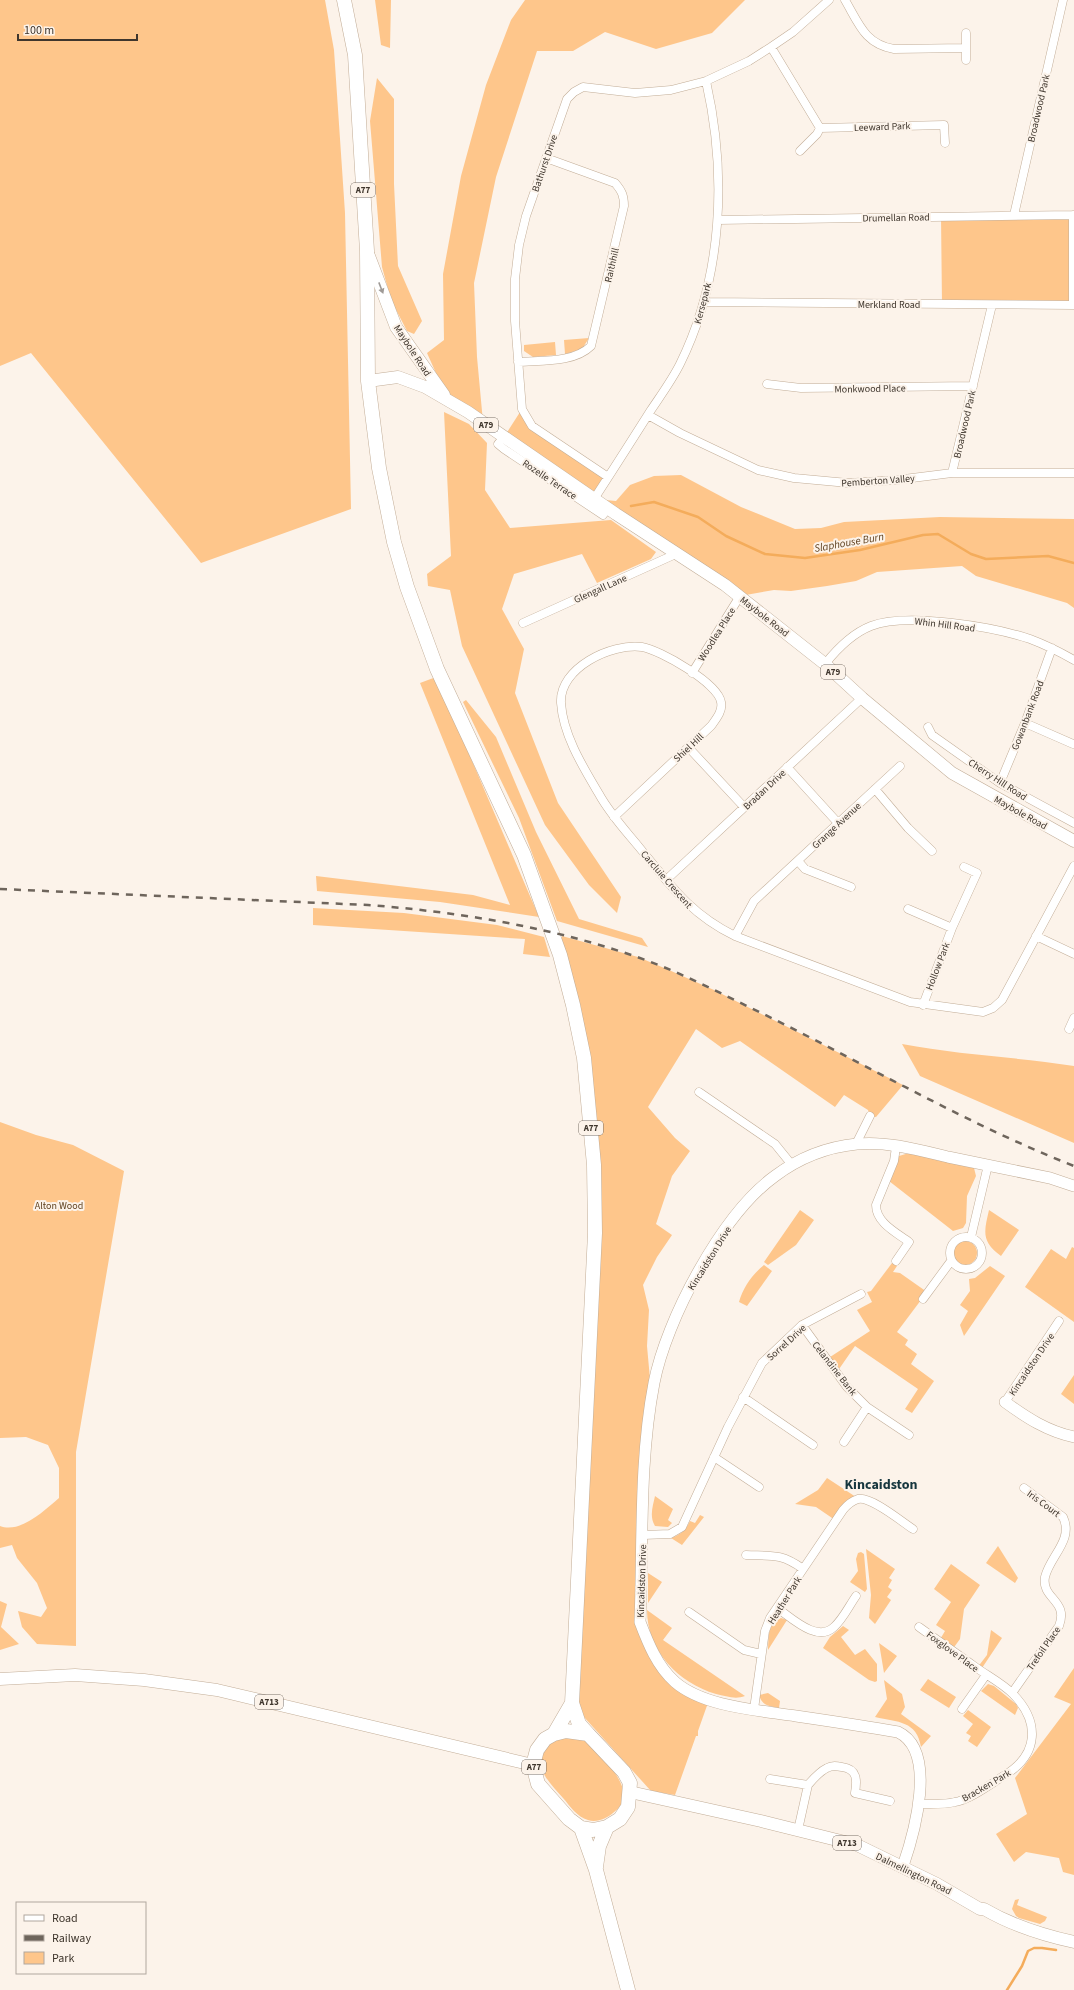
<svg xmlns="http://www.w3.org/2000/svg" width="1074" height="1990" font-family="'Source Sans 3',sans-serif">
	<rect width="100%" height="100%" fill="#fcf3ea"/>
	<path fill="#fec68b" d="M 0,0 L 325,0 L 334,50 L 345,213 L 351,509 L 201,563 L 31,353 L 0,366 Z
		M 375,0 L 391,0 L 390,48 L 381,45 Z
		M 525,0 L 745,0 L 712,33 L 656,49 L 605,32 L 573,51 L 537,51 L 496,177 L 474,283 L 477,357 L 483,422 L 448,400 L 427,353 L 444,340 L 443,274 L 461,176 L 486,85 L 511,20 Z
		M 377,78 L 394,99 L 394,184 L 398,266 L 422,321 L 414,334 L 407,331 L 391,300 L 382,267 L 370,121 Z
		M 1073,215 L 1073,305 L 942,304 L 941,216 Z
		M 589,338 L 582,349 L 565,354 L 564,340 Z
		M 555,342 L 556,355 L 533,357 L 524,351 L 524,345 Z
		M 522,409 L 532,426 L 608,477 L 595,499 L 616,501 L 630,485 L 654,476 L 681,475 L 741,507 L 795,529 L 821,528 L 844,522 L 940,517 L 1074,519 L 1074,608 L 1067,603 L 976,576 L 962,566 L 877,572 L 856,581 L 827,586 L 791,591 L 774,590 L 740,596 L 678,553 L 616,514 L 504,437 Z
		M 444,412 L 469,424 L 487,443 L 485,490 L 510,528 L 611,520 L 656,552 L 651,559 L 597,583 L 582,554 L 514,574 L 502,609 L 524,649 L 515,693 L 558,803 L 621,897 L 617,913 L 589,885 L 545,825 L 462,646 L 450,590 L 428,586 L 427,574 L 451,556 Z
		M 436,677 L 539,917 L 440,902 L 317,891 L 316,876 L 473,895 L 510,905 L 420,683 Z
		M 466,700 L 496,737 L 536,832 L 579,919 L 642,938 L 648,947 L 557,921 L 519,818 L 463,702 Z
		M 313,908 L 404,913 L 497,925 L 544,937 L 550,957 L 523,954 L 525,939 L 313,925 Z
		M 562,936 L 638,957 L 669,970 L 714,990 L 903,1085 L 876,1117 L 870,1116 L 868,1110 L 844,1095 L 835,1107 L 740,1041 L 722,1048 L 696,1029 L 648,1107 L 675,1138 L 690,1151 L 672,1176 L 656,1224 L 672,1235 L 657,1257 L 643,1285 L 649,1310 L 647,1346 L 652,1401 L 640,1622 L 663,1669 L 709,1700 L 698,1731 L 698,1736 L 696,1736 L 675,1795 L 651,1791 L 583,1716 L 576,1718 L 595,1233 L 588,1096 L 560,955 Z
		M 902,1044 C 959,1055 1017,1057 1074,1066 L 1074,1143 L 920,1076 Z
		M 0,1122 L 36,1135 L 73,1145 L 124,1171 L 76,1452 L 76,1646 L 37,1644 L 22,1627 L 18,1611 L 41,1617 L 47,1608 L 37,1583 L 17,1558 L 12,1545 L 0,1548 L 0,1526 C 20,1534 45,1510 59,1498 L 59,1468 L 48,1445 L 26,1437 L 0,1438 Z
		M 909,1153 L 974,1168 L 976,1176 L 967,1196 L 966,1223 L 963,1228 L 953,1231 L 889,1181 L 899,1156 Z
		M 800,1210 L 814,1220 L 796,1245 L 768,1265 L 764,1262 Z
		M 989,1210 L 1019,1230 L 1001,1256 C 981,1241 984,1232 989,1210 Z
		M953 1253a12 12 0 1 1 24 0a12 12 0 1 1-24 0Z
		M 1072,1247 L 1074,1248 L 1074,1322 L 1025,1287 L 1051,1249 L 1066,1259 Z
		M 892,1263 L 897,1266 L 893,1272 L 900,1273 L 927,1292 L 897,1332 L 908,1340 L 905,1345 L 917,1354 L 911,1364 L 934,1381 L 912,1413 L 905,1409 L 918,1389 L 855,1346 L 837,1372 L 827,1359 L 870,1331 L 857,1310 L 872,1302 L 867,1292 L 871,1291 Z
		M 764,1265 L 772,1271 L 747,1306 L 739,1302 C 743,1287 753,1274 764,1265 Z
		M 990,1266 L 1005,1276 L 964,1336 L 960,1325 L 968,1311 L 960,1305 L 970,1291 L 969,1279 L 975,1278 Z
		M 1074,1375 L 1074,1404 L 1061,1394 Z
		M 827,1478 L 859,1499 L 835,1520 L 816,1507 L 795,1504 L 818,1490 Z
		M 655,1496 L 673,1509 L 668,1520 L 672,1523 L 668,1527 L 655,1526 C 649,1516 653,1506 655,1496 Z
		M 700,1515 L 704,1517 L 682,1545 L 671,1538 C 680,1535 686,1530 690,1521 L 695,1523 Z
		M 998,1546 L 1018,1578 L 1015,1583 L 986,1563 Z
		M 866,1549 L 895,1569 L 889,1578 L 892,1580 L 888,1587 L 892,1590 L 887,1597 L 891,1600 L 875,1624 L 869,1618 L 871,1595 Z
		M 861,1552 L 864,1554 L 867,1589 L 865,1592 L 850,1582 L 858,1571 L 856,1559 L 858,1553 Z
		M 951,1564 L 980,1585 L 964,1609 L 960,1639 L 952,1650 L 939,1641 L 945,1631 L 936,1625 L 951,1602 L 934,1589 Z
		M 648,1573 L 662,1582 L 648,1603 Z
		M 0,1601 L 7,1604 L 1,1627 L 19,1644 L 0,1650 Z
		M 647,1610 L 672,1628 L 663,1640 L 745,1696 C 735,1700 726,1696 716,1694 C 678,1683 647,1650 647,1610 Z
		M 781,1618 L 787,1620 L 768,1650 C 769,1637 767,1624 781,1618 Z
		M 843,1626 L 849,1630 L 841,1637 L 855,1655 L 865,1649 L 877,1664 L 877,1681 L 875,1682 L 869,1680 L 823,1648 L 830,1637 Z
		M 991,1630 L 1002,1638 L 980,1671 L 977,1668 L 987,1655 Z
		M 879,1643 L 897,1656 L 884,1673 Z
		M 1074,1668 L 1074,1875 L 1063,1872 L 1059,1858 L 1026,1852 L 1014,1862 L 996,1834 L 1027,1814 L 1015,1778 L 1071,1704 L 1054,1697 Z
		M 928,1679 L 956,1697 L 949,1708 L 920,1690 Z
		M 884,1680 L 902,1694 L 905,1707 L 901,1714 L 931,1736 L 921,1747 C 917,1721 898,1722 875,1717 L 887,1699 Z
		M 988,1684 L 994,1686 L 1016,1704 L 1018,1708 L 1015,1715 L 981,1691 Z
		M 768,1693 L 780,1701 L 779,1708 C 770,1706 762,1706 759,1695 Z
		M 968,1710 L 991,1727 L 977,1747 L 968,1741 L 971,1736 L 966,1733 L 973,1724 L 963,1716 Z
		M 562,1736 C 569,1737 580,1737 586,1740 C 591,1743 595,1750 599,1754 C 612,1768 638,1795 613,1813 C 607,1818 597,1823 588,1820 C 577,1817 570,1806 563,1798 C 542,1775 525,1756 562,1736 Z
		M 1019,1899 L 1017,1905 L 1047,1917 L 1045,1921 L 1040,1924 L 1019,1918 L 1016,1916 L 1012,1909 L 1015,1900 Z"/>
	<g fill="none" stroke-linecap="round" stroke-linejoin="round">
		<path stroke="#f4ac5b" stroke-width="2.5" d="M 631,506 L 654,502 L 698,517 L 726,536 L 765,554 L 805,558 L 860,550 L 923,535 L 938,534 L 971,554 L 986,559 L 1048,556 L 1074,563
			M 1007,1990 L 1022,1966 L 1028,1951 L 1034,1948 L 1042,1948 L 1056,1950"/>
		<g stroke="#c2ad97" stroke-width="9">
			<path id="street" d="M 845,0 C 859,24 865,44 894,49 L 966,48
				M 966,33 L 966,60
				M 771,47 L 820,128 L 944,125 L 945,143
				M 800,151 L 817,134 L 820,128
				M 1014,215 L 1063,0
				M 1073,215 L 1073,305
				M 718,220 L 1074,215
				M 705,302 L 1074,305
				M 518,362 C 541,360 574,363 591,346 L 624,206 C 624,196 622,191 615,183 L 546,158
				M 767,384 L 801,388 L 973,386
				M 648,415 L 680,433 L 758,470 L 794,478 L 848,483 L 896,480 L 952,473 L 1074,473
				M 504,437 L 498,444 L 504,449 L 603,515 L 608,508
				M 952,473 L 992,305
				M 608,477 L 532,426 L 522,409 L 515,321 L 515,279 L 519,245 L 526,216 L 567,99 L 574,92 L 583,87 L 635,93 L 671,90 L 706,81 L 749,61 L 771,47 L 793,32 L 829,0
				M 594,499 C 613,470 632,440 651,410 C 661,395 672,380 680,364 C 723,277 727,174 706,81
				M 523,623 L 678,553
				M 825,664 C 837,649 853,633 871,626 C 907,612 994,627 1030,639 C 1046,645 1060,652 1074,660
				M 692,673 L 740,596
				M 1025,723 L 1073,744
				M 928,727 L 932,735 L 1000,783 L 1074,823
				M 688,747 L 744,807
				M 787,767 L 838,823
				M 1000,783 L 1025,723 L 1052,648
				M 875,789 L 908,828 L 932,851
				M 614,817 L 711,726 C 716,719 723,711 721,702 C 718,683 660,650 642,647 C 611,643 559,668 561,703 C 563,735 583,767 599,794 C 610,814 625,830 639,847 C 670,885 690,914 735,936 L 910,1002 L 983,1012 L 993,1008 L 1002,1000 L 1074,866
				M 798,861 L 805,869 L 851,887
				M 666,880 L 862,698
				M 908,909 L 952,928
				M 735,936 L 754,901 L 900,766
				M 1036,936 L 1074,954
				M 923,1005 L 952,928 L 977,873 L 964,867
				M 1069,1029 L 1074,1018
				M 699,1092 L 775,1144 L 792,1165
				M 856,1144 L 870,1116
				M950 1253a16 16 0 1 1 32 0a16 16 0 1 1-32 0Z
				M 971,1237 L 988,1165
				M 896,1261 L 909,1242 C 897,1233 876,1223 876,1205 L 894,1161 L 896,1147
				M 923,1299 L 951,1261
				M 802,1325 L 847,1387 L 867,1407 L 909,1435
				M 743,1397 L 813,1445
				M 1005,1402 L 1059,1321
				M 844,1442 L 867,1407
				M 714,1457 L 759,1487
				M 643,1535 L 670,1534 L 682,1527 L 728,1427 L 762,1363 L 802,1325 L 861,1294
				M 746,1555 C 771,1556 781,1553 803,1569
				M 777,1608 C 792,1618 817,1643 834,1627 C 843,1619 849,1606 856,1596
				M 689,1612 L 744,1650 L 761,1654
				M 1012,1693 L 1059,1626 C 1069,1600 1041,1599 1045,1577 C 1050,1556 1074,1540 1063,1517 L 1024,1488
				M 754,1709 L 765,1631 L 770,1618 L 843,1510 C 847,1505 852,1501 858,1499 C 871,1496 902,1522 913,1529
				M 962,1709 L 986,1675
				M 770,1779 L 808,1785 L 798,1830
				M 808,1785 C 813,1779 819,1772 827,1768 C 832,1765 837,1766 842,1767 C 858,1769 857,1781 855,1793 L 890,1801
				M 918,1804 C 930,1804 943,1805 955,1802 C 970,1800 992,1783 1005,1775 C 1039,1754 1040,1722 1013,1694 C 1002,1683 986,1675 974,1666 C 956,1653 937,1640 919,1627"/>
		</g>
		<g stroke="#c2ad97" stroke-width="12">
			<path id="secondary" d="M 1005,1402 C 1027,1418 1047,1431 1074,1437
				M 903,1866 C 914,1834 938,1751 898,1732 C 864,1726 830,1721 796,1716 C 758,1710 704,1707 675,1682 C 657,1666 648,1643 640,1622 C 643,1543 639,1461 654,1383 C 666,1320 722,1214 775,1176 C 799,1158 826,1147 857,1144 C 887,1141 919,1150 948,1157 C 982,1164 1016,1171 1050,1178 L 1074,1186"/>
		</g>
		<g stroke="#c2ad97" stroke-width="13">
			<path id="primary" d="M 369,256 L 396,327 L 444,395
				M 368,381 L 398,377 L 425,387 L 468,412 L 616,514 L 725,585 L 825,664 L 862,698 L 952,773 L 1074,841
				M 0,1679 L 75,1675 L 144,1680 L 217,1690 L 533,1765
				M 630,1792 L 761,1821 L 857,1845 L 937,1884 L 980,1909 L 984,1909 C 1013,1926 1042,1935 1074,1942"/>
		</g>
		<g stroke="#c2ad97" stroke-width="15">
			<path id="highway" d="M 344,0 L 355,55 L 367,251 L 368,381 L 379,468 L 394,542 L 407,587 L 437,669 L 524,855 L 560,955 L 573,1005 L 584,1058 L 594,1165 L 595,1233 L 572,1703 L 579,1724 L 588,1734
				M 566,1731 L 588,1734 L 624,1772 L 630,1783 L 628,1807 L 620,1819 L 607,1827 L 593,1830 L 581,1828 L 569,1819 L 538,1784 L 533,1765 L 537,1750 L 545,1739 L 554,1734 Z
				M 554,1734 L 572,1703
				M 581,1828 L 596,1870 L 628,1990
				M 596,1867 L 599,1846 L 607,1827"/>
		</g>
		<use href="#street" stroke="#fff" stroke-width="8"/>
		<use href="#secondary" stroke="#fff" stroke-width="11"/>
		<use href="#primary" stroke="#fff" stroke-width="12"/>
		<use href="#highway" stroke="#fff" stroke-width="14"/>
		<path stroke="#6e655c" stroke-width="2.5" stroke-dasharray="7 7" stroke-linecap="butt" d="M 0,889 L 368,905 C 459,912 551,927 637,957 C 675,970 712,989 749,1007 C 857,1059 962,1122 1074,1166"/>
	</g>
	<defs><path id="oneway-solid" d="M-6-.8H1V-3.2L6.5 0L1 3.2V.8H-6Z"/></defs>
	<use fill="#9f9a96" href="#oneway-solid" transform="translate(381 288) rotate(69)"/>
	<g text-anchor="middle" stroke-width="4" stroke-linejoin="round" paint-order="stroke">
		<g fill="#fcf3ea" stroke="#786f66" stroke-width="1">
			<rect x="351" y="183" width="24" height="14" rx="3"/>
			<rect x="474" y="418" width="24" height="14" rx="3"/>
			<rect x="821" y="665" width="24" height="14" rx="3"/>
			<rect x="579" y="1121" width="24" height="14" rx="3"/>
			<rect x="255" y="1695" width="28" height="14" rx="3"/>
			<rect x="522" y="1760" width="24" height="14" rx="3"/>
			<rect x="833" y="1836" width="28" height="14" rx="3"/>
		</g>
		<g font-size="9" font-weight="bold" fill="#3f362d">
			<text x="363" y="193">A77</text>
			<text x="486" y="428">A79</text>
			<text x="833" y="675">A79</text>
			<text x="591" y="1131">A77</text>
			<text x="269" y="1705">A713</text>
			<text x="534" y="1770">A77</text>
			<text x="847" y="1846">A713</text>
		</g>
		<g font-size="10" fill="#3f362d" stroke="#fcf3ea">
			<text transform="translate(1038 108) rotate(-77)" y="4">Broadwood Park</text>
			<text transform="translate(882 126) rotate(-2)" y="4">Leeward Park</text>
			<text transform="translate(544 163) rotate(-71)" y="4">Bathurst Drive</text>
			<text transform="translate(896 217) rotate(-1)" y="4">Drumellan Road</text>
			<text transform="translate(611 265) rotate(-77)" y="4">Raithhill</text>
			<text transform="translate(702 303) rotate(-75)" y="4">Kersepark</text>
			<text x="889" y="308">Merkland Road</text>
			<text transform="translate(413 350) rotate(57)" y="4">Maybole Road</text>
			<text transform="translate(870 388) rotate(-1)" y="4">Monkwood Place</text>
			<text transform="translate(964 424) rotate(-77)" y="4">Broadwood Park</text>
			<text transform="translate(550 479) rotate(34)" y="4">Rozelle Terrace</text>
			<text transform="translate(878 480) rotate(-4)" y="4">Pemberton Valley</text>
			<text transform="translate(600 588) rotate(-24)" y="4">Glengall Lane</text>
			<text transform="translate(765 616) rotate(38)" y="4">Maybole Road</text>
			<text transform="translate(945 624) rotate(7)" y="4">Whin Hill Road</text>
			<text transform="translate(716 634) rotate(-58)" y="4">Woodlea Place</text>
			<text transform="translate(1027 715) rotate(-69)" y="4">Gowanbank Road</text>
			<text transform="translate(688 747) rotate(-43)" y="4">Shiel Hill</text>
			<text transform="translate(998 779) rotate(33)" y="4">Cherry Hill Road</text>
			<text transform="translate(764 789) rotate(-43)" y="4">Bradan Drive</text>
			<text transform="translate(1021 812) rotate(29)" y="4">Maybole Road</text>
			<text transform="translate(836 825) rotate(-43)" y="4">Grange Avenue</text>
			<text transform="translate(667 879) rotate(49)" y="4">Carcluie Crescent</text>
			<text transform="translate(937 966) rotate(-69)" y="4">Hollow Park</text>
			<text transform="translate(709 1258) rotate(-58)" y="4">Kincaidston Drive</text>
			<text transform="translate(786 1342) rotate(-42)" y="4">Sorrel Drive</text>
			<text transform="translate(1031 1364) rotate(-56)" y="4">Kincaidston Drive</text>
			<text transform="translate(835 1368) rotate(52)" y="4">Celandine Bank</text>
			<text transform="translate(1044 1503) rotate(36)" y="4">Iris Court</text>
			<text transform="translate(641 1581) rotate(-88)" y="4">Kincaidston Drive</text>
			<text transform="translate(784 1600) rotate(-58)" y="4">Heather Park</text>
			<text transform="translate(1043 1648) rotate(-55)" y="4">Trefoil Place</text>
			<text transform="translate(953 1651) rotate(36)" y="4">Foxglove Place</text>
			<text transform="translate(986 1785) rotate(-30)" y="4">Bracken Park</text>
			<text transform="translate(914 1873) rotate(26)" y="4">Dalmellington Road</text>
		</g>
		<g font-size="10" fill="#624422" stroke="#fcf3ea">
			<text x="59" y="1209">Alton Wood</text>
		</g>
		<g font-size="11" font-style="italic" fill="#5c3e1c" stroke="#fcf3ea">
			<text transform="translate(849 542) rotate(-10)" y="4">Slaphouse Burn</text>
		</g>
		<g font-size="14" font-weight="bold" fill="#16363e" stroke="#fcf3ea">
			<text x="881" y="1489">Kincaidston</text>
		</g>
	</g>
	<rect x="16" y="1902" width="130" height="72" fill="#fcf3ea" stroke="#b0a79e"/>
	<rect x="24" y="1915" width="20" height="6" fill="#ffffff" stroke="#b0a79e"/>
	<text x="52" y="1922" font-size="12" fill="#3f362d">Road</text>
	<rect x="24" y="1935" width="20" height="6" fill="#6e655c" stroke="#b0a79e"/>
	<text x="52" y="1942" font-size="12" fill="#3f362d">Railway</text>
	<rect x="24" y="1952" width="20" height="12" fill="#fec68b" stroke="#b0a79e"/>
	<text x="52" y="1962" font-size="12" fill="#3f362d">Park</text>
	<path d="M18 34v6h119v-6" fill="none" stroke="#3f362d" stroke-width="2"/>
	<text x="24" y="34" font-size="12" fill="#3f362d" stroke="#fcf3ea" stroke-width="3" paint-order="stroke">100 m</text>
</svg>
